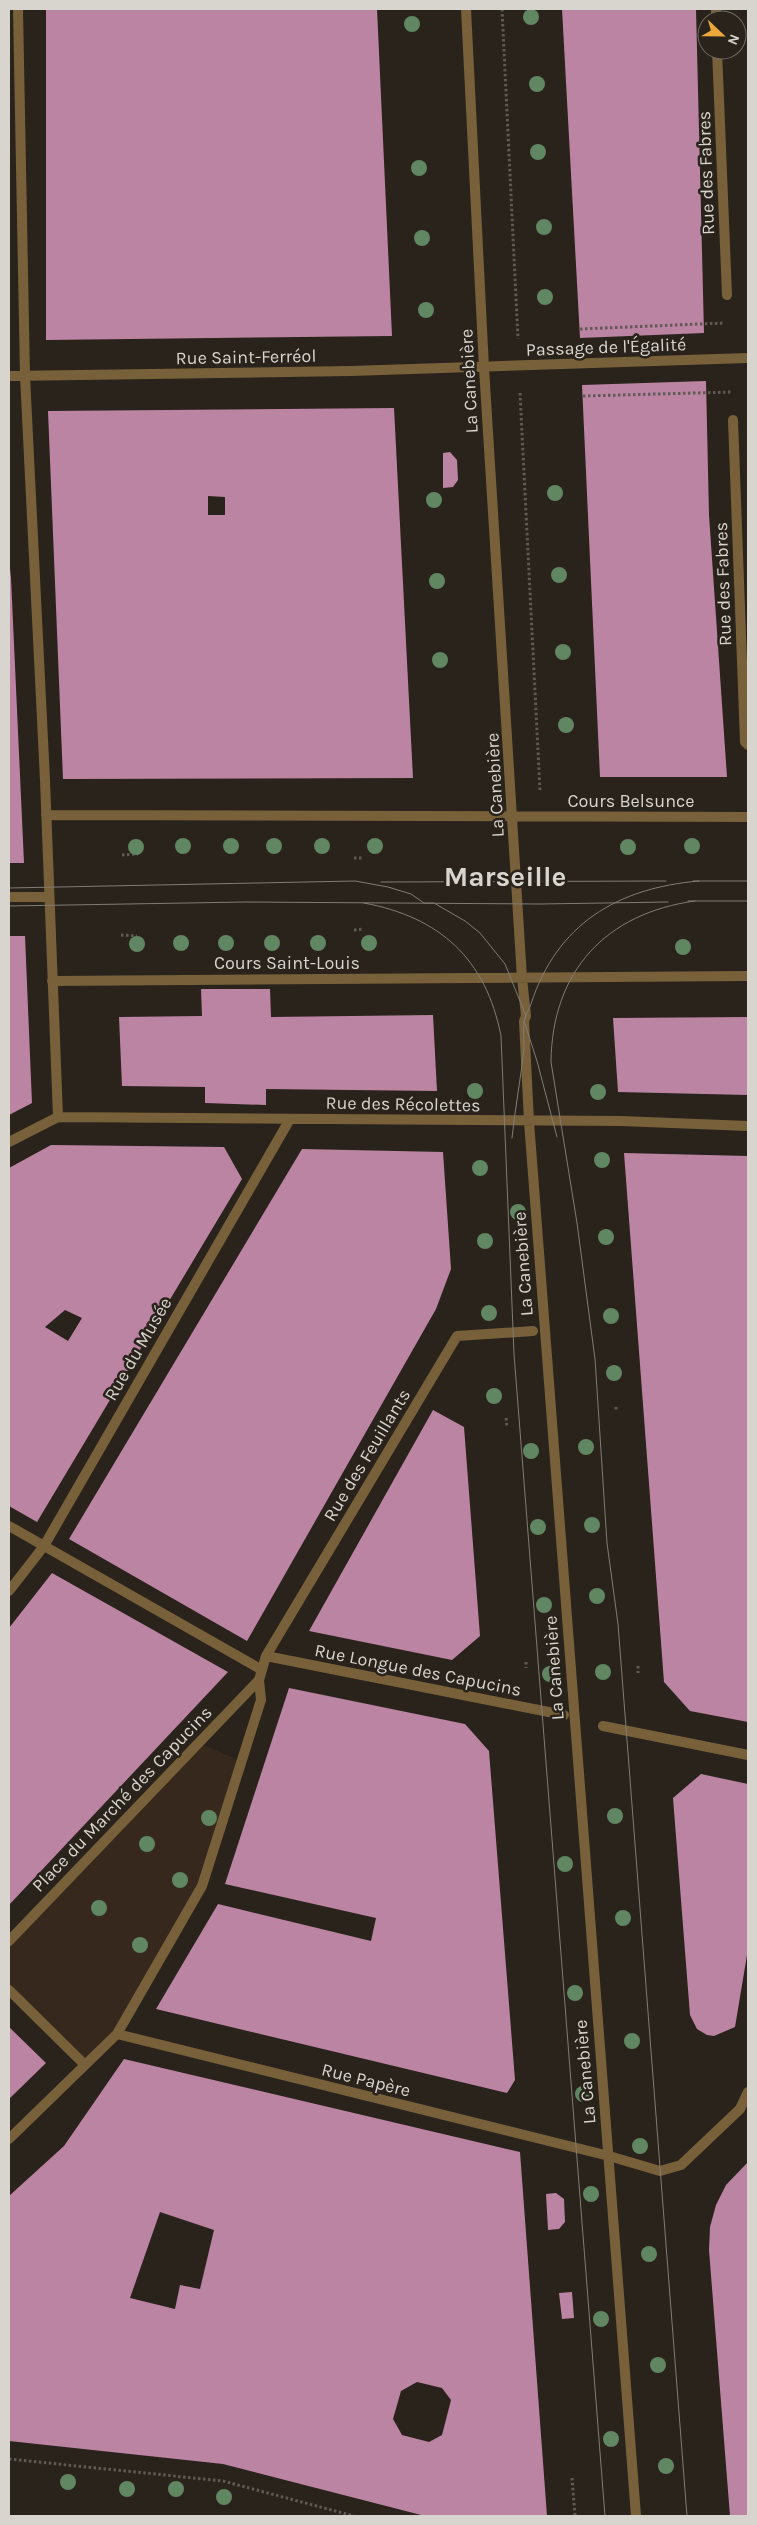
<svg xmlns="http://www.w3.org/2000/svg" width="757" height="2525" font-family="Karla,sans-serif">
	<rect width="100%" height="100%" fill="#29231b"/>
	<path fill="#36281c" d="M 199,1743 L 241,1761 L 202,1886 L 117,2034 L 85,2065 L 9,1990 L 9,1941 Z"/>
	<path fill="#bc84a3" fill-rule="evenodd" d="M 46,9 L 377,9 L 392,336 L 46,340 Z
		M 562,9 L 696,9 L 704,333 L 580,338 Z
		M 706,381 L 709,515 L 727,777 L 600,777 L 582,385 Z
		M 394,408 L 413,778 L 63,779 L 48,411 ZM 208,496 L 225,497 L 225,515 L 208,515 Z
		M 450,452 L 457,460 L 458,480 L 453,487 L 443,488 L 443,453 Z
		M 9,559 L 11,578 L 24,863 L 9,863 Z
		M 9,936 L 25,936 L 32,1103 L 9,1115 Z
		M 201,989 L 270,989 L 271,1017 L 433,1015 L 437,1091 L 266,1089 L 266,1105 L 205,1103 L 205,1087 L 122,1086 L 119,1017 L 202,1016 Z
		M 748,1017 L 748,1095 L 618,1092 L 613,1018 Z
		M 51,1145 L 224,1147 L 242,1179 L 37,1522 L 9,1506 L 9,1168 ZM 65,1310 L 82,1318 L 68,1341 L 45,1327 Z
		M 302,1149 L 443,1152 L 451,1269 L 436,1309 L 247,1641 L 69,1539 Z
		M 624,1153 L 748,1156 L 748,1722 L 690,1711 L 664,1682 Z
		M 433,1410 L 464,1427 L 480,1636 L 452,1660 L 309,1631 Z
		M 52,1573 L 228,1672 L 9,1905 L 9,1628 Z
		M 289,1688 L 465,1724 L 489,1751 L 515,2080 L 507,2093 L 156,2009 L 218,1904 L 371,1941 L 376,1918 L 225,1884 Z
		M 701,1774 L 748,1784 L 748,1949 L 735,2027 L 714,2036 L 707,2035 L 697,2029 L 690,2015 L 673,1798 Z
		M 9,2027 L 46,2063 L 9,2099 Z
		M 124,2059 L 520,2152 L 547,2516 L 425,2516 L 223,2464 L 9,2441 L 9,2196 L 64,2146 ZM 160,2212 L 214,2230 L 200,2289 L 180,2285 L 175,2309 L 130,2298 ZM 417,2382 L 442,2388 L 451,2400 L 442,2435 L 429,2442 L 402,2435 L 393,2419 L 401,2391 Z
		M 748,2162 L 748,2516 L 730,2516 L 709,2250 L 710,2227 L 716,2205 L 726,2185 Z
		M 556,2193 L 564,2199 L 565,2222 L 559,2229 L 548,2230 L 546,2194 Z
		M 572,2292 L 574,2318 L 562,2319 L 559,2293 Z"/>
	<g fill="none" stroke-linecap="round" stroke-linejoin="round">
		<path stroke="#5f5a53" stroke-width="3" stroke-dasharray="2.5 2.5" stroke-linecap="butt" d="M 502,9 L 518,339
			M 580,329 L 724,323
			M 520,393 L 540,791
			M 583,396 L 732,392
			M 122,855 L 138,854
			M 354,858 L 364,858
			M 354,930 L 364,929
			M 121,935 L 137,936
			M 616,1407 L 616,1412
			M 506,1418 L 507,1427
			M 526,1662 L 526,1668
			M 638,1666 L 638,1673
			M 9,2459 L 223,2481 L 354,2516
			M 572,2478 L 575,2516"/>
		<path stroke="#78613a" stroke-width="10" d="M 18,9 L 25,376 L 45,780 L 58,1117
			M 466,9 L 484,368 L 522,978 L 526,1016 L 524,1021 L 529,1122 L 636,2516
			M 716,9 L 716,20
			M 717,50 L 727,295
			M 9,376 L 351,371 L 748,358
			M 733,420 L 745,742 L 748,745
			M 46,815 L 748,817
			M 9,897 L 49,897
			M 52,981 L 748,976
			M 9,1142 L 58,1117 L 621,1121 L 748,1126
			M 9,1526 L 262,1670
			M 9,1591 L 44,1546 L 290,1119
			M 266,1656 L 564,1715
			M 603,1726 L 748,1755
			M 9,1941 L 259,1680 L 266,1656 L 457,1336 L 533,1331
			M 9,1990 L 85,2065
			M 117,2034 L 609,2156 L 660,2171 L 681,2165 L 740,2109 L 748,2092
			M 9,2139 L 117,2034 L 202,1886 L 261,1700 L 259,1680"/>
		<path stroke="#817c75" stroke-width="1" d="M 693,881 L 748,881
			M 381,882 L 666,881
			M 9,888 L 355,881 L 388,887 L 411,894 L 424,903 L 434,903 L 465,921 L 480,933 L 505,964 L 526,1016 L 524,1021 L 537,1061 L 557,1137
			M 688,901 L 748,901
			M 364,903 C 440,917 486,959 501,1036 L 514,1354 L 605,2516
			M 9,906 L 245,902 L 540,904 L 668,902
			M 512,1138 C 515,1108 521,1078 524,1048 C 524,1039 523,1030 524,1021 C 525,1015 529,1010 531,1004 C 557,924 617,888 699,881
			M 687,2516 L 618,1624 L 607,1543 L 595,1359 L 577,1223 L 551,1062 C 552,971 606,913 695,901"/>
	</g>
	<g fill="#618662">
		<circle cx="531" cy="17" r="8"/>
		<circle cx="412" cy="24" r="8"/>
		<circle cx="537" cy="84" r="8"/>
		<circle cx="538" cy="152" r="8"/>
		<circle cx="419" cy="168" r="8"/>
		<circle cx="544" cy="227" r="8"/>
		<circle cx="422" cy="238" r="8"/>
		<circle cx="545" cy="297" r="8"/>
		<circle cx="426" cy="310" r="8"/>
		<circle cx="555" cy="493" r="8"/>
		<circle cx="434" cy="500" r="8"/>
		<circle cx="559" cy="575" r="8"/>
		<circle cx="437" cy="581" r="8"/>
		<circle cx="563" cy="652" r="8"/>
		<circle cx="440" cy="660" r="8"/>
		<circle cx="566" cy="725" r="8"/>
		<circle cx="183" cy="846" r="8"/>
		<circle cx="231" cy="846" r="8"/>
		<circle cx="274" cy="846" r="8"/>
		<circle cx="322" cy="846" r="8"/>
		<circle cx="375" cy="846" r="8"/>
		<circle cx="692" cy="846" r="8"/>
		<circle cx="136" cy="847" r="8"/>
		<circle cx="628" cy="847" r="8"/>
		<circle cx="181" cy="943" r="8"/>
		<circle cx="226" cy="943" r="8"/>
		<circle cx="272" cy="943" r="8"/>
		<circle cx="318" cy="943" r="8"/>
		<circle cx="369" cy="943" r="8"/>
		<circle cx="137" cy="944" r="8"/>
		<circle cx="683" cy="947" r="8"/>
		<circle cx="475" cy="1091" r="8"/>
		<circle cx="598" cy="1092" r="8"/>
		<circle cx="602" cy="1160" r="8"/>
		<circle cx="480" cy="1168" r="8"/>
		<circle cx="518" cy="1212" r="8"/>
		<circle cx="606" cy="1237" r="8"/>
		<circle cx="485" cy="1241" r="8"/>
		<circle cx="489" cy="1313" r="8"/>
		<circle cx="611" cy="1316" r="8"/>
		<circle cx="614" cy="1373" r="8"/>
		<circle cx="494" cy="1396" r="8"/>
		<circle cx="586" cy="1447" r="8"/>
		<circle cx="531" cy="1451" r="8"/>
		<circle cx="592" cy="1525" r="8"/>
		<circle cx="538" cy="1527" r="8"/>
		<circle cx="597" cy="1596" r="8"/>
		<circle cx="544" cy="1605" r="8"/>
		<circle cx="603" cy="1672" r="8"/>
		<circle cx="550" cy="1674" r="8"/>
		<circle cx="615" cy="1816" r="8"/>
		<circle cx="209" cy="1818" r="8"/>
		<circle cx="147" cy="1844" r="8"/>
		<circle cx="565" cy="1864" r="8"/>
		<circle cx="180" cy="1880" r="8"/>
		<circle cx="99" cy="1908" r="8"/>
		<circle cx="623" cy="1918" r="8"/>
		<circle cx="140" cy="1945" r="8"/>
		<circle cx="575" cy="1993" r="8"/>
		<circle cx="632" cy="2041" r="8"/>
		<circle cx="583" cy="2094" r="8"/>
		<circle cx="640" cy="2146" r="8"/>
		<circle cx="591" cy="2194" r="8"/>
		<circle cx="649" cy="2254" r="8"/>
		<circle cx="601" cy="2319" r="8"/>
		<circle cx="658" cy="2365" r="8"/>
		<circle cx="611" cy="2439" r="8"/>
		<circle cx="666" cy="2466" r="8"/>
		<circle cx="68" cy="2482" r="8"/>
		<circle cx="127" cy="2489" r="8"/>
		<circle cx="176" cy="2489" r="8"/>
		<circle cx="224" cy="2497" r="8"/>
	</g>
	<g text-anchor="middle" stroke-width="5" stroke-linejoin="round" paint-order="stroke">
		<g font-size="18" fill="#d8d4ce" stroke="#29231b">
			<text transform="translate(706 173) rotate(-92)" y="6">Rue des Fabres</text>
			<text transform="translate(606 347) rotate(-2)" y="6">Passage de l'Égalité</text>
			<text transform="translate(246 357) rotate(-1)" y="6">Rue Saint-Ferréol</text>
			<text transform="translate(469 381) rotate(-93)" y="6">La Canebière</text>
			<text transform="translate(723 584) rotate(-92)" y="6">Rue des Fabres</text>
			<text transform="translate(495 785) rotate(-93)" y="6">La Canebière</text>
			<text x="631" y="807">Cours Belsunce</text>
			<text x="287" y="969">Cours Saint-Louis</text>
			<text transform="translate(403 1104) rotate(1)" y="6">Rue des Récolettes</text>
			<text transform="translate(523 1264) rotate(-94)" y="6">La Canebière</text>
			<text transform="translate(138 1349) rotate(-60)" y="6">Rue du Musée</text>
			<text transform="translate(367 1455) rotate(-59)" y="6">Rue des Feuillants</text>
			<text transform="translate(554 1668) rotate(-94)" y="6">La Canebière</text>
			<text transform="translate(418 1670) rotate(11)" y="6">Rue Longue des Capucins</text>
			<text transform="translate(122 1799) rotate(-46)" y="6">Place du Marché des Capucins</text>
			<text transform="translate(585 2072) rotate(-95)" y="6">La Canebière</text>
			<text transform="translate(366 2080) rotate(14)" y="6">Rue Papère</text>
		</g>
		<g font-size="28" font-weight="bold" fill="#d8d4ce" stroke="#29231b">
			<text x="505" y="886">Marseille</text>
		</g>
	</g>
	<rect width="757" height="2525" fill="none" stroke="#d8d4ce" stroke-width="20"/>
	<g transform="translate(722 35) rotate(112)"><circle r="24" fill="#29231b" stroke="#6f6a63"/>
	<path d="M0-4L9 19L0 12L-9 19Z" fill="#eda83b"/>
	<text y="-8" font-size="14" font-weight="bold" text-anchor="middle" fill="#d8d4ce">N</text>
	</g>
</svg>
